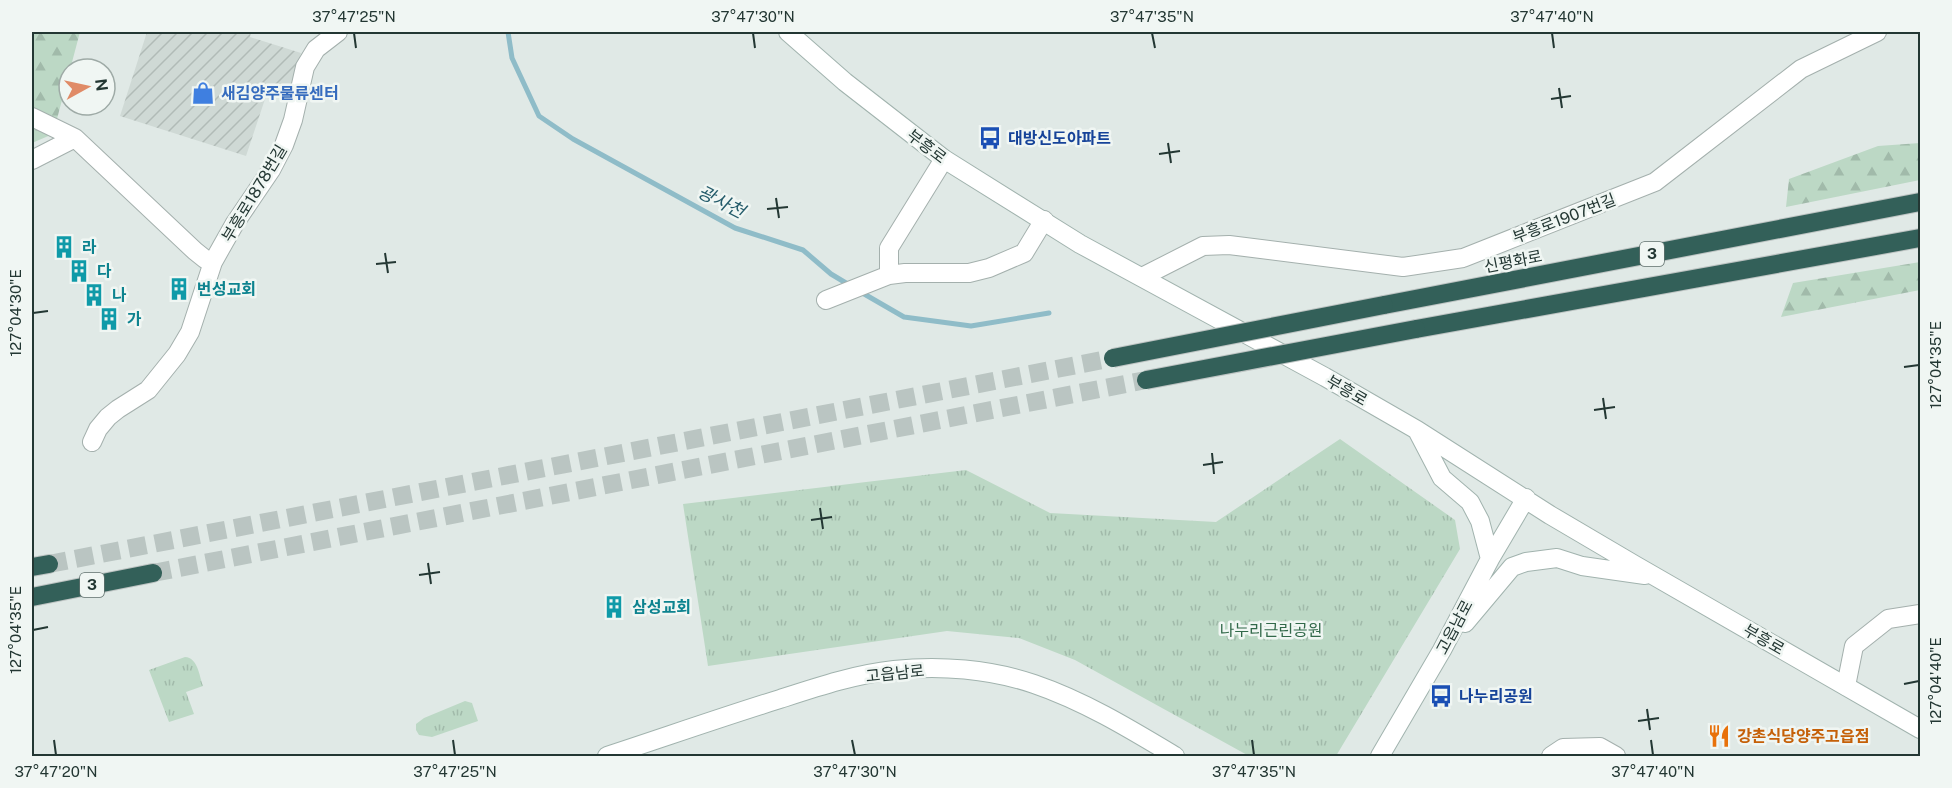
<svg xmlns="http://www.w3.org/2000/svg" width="1952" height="788" font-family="'Public Sans','Noto Sans KR',sans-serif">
	<defs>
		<pattern id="industrial-furrows" width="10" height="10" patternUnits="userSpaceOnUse" patternTransform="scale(1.5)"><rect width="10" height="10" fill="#cfd9d5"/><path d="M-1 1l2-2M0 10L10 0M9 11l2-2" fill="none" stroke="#b1bbb7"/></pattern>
		<pattern id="forest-firs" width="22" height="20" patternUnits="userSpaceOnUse" patternTransform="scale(1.5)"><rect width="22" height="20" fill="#bcd8c5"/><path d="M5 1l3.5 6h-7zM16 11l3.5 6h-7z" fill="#a1baaa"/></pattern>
		<pattern id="park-tufts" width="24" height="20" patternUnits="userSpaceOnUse" patternTransform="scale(1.5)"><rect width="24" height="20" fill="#bcd8c5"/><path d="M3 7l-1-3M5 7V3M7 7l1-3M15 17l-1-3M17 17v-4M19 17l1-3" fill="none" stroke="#a1baaa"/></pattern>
	</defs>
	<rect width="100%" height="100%" fill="#e0e9e6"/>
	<path fill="url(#industrial-furrows)" d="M 147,32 L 251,32 L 250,37 L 301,53 L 288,93 L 269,87 L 246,156 L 120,116 Z"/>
	<path fill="url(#forest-firs)" d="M 32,32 L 80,32 L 53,134 L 32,143 Z
		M 1920,143 L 1920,180 L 1786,207 L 1789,179 L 1878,146 Z
		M 1920,262 L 1920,290 L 1781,317 L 1793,283 Z"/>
	<path fill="url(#park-tufts)" d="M 1340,439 L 1455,520 L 1460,549 L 1336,756 L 1249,756 L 1075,660 L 1019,638 L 947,631 L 708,666 L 683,504 L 966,470 L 1050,513 L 1216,522 Z
		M 185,657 C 198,658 199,675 203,686 L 186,692 L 194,714 L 169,722 L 149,670 Z
		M 465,701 L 472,703 L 478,721 L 432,737 L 419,735 L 416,730 L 416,724 L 424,718 Z"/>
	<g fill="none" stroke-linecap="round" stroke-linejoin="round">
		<path stroke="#8fbcc8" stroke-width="5" d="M 508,32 L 512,58 L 539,116 L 573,139 L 735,228 L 803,250 L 831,274 L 851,286
			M 859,291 L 904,317 L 971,326 L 1049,313"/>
		<path stroke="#bac5c2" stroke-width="18" stroke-dasharray="18 9" stroke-linecap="butt" d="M 49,564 L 1113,358
			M 153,573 L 1146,380"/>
		<g stroke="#a4b0ad" stroke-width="20">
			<path id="street" d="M 32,117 L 75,138 L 195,251 L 205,259 L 213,262
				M 32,160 L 75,138
				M 889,275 L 889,248 L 944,159
				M 1142,277 L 1203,246 L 1229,245 L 1403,267 L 1463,258 L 1655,182 L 1801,69 L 1877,32
				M 826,300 L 889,275 L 905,273 L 969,273 L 989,268 L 1024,253 L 1044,220
				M 92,442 L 98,429 L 108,417 L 118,409 L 148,390 L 177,354 L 190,332 L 213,262 L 235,223 L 271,170 L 284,145 L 293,120 L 305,67 L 316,49 L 338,32
				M 1846,686 L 1854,646 L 1888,619 L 1920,614
				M 1551,756 L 1563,748 L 1600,747 L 1616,756"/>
		</g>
		<g stroke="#a1b3ae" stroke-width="20">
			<path id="secondary" d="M 788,32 L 845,82 L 944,159 L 1080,244 L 1325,377 L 1417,430 L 1550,515 L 1635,565 L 1920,729
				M 1418,432 L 1442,478 L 1470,502 L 1480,521 L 1490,559
				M 1465,623 L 1512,567 L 1526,562 L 1557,558 L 1582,566 L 1645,575
				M 607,756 C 665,737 722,717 780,699 C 817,687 856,674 894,670 C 940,665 990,669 1034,684 C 1084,701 1130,729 1175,756
				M 1380,756 L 1442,650 L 1490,559 L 1526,498"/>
		</g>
		<g stroke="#bdc3c2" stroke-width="20">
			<path id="highway" d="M 1384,305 L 1920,202
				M 1416,329 L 1920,238
				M 32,567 L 49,564
				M 32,597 L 153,573"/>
		</g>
		<use href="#street" stroke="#fff" stroke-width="18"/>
		<use href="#secondary" stroke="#fff" stroke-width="18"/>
		<use href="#highway" stroke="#336059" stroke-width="18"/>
		<g stroke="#bdc3c2" stroke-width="20" stroke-linecap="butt">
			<path id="highway-bridge" d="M 1113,358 L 1384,305
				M 1146,380 L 1416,329"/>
		</g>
		<use href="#highway-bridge" stroke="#336059" stroke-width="18"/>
	</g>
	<path fill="none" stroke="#233733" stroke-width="2" d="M 354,33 L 356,48M 753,33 L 755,48M 1152,33 L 1155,48M 1552,33 L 1554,48M 1559,88 L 1562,108M 1551,99 L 1571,96M 1168,143 L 1171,163M 1159,154 L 1180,151M 776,198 L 779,218M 767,209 L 788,207M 385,253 L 388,273M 376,264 L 396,262M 33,313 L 48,311M 1904,367 L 1919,365M 1603,398 L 1606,419M 1594,410 L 1615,407M 1212,453 L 1214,474M 1203,465 L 1223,462M 820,508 L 823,529M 811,520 L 832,517M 428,563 L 431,584M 419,575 L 440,572M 33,630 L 48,627M 1904,684 L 1919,681M 1647,709 L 1650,730M 1638,721 L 1659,718M 54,740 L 56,755M 453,740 L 455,755M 852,740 L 855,755M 1252,740 L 1254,755M 1651,740 L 1653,755"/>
	<defs>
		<g id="shop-bare" transform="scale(1.8)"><path d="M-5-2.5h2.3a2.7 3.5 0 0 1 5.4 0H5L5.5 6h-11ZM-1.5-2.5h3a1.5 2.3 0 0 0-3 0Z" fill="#3f7fe0" stroke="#f0f6f3" stroke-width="2.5" paint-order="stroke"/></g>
		<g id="bus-bare" transform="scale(1.8)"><path d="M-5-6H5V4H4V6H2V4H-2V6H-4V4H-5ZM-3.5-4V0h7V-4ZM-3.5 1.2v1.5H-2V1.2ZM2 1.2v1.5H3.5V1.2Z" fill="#1a4fb4" stroke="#f0f6f3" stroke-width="2.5" paint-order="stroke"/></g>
		<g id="building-bare" transform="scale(1.8)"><path d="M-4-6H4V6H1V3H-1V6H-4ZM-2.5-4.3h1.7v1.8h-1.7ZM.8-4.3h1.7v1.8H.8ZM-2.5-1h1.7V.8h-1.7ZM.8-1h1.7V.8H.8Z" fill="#0f9aa8" stroke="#f0f6f3" stroke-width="2.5" paint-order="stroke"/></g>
		<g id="restaurant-bare" transform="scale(1.8)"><path d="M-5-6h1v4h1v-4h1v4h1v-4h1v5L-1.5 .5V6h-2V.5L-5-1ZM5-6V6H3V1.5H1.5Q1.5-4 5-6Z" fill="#e8710a" stroke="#f0f6f3" stroke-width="2.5" paint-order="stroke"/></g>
	</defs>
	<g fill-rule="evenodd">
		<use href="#shop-bare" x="203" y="93"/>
		<use href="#bus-bare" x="990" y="138"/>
		<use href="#building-bare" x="64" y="247"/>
		<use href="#building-bare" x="79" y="271"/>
		<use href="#building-bare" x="179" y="289"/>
		<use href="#building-bare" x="94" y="295"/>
		<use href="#building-bare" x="109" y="319"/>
		<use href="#building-bare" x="614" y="607"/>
		<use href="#bus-bare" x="1441" y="696"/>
		<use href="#restaurant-bare" x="1719" y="736"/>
	</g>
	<g text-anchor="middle" stroke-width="5" stroke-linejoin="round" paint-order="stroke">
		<g fill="#f0f6f3" stroke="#60706d" stroke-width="1.5">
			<rect x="1640" y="242" width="24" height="24" rx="4.5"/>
			<rect x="80" y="573" width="24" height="24" rx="4.5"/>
		</g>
		<g font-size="15" font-weight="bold" fill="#233733">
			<text x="1652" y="259">3</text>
			<text x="92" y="590">3</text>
		</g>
		<g font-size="16" font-weight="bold" fill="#366cbe" stroke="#f0f6f3" text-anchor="start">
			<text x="221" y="99">새김양주물류센터</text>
		</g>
		<g font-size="16" font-weight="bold" fill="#164399" stroke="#f0f6f3" text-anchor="start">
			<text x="1008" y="144">대방신도아파트</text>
			<text x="1459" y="702">나누리공원</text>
		</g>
		<g font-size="16" fill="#233733" stroke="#f0f6f3">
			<text transform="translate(927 146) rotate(37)" y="6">부흥로</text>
			<text transform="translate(254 193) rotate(-59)" y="6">부흥로1878번길</text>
			<text transform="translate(1564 218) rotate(-21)" y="6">부흥로1907번길</text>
			<text transform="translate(1513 261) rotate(-11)" y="6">신평화로</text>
			<text transform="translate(1347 390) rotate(30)" y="6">부흥로</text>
			<text transform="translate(1454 627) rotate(-62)" y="6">고읍남로</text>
			<text transform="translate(1764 639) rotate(30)" y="6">부흥로</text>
			<text transform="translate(895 673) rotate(-6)" y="6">고읍남로</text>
		</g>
		<g font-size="16" font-weight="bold" fill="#0d838f" stroke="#f0f6f3" text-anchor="start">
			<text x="82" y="253">라</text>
			<text x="97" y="277">다</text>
			<text x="197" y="295">번성교회</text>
			<text x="112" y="301">나</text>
			<text x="127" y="325">가</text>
			<text x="632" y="613">삼성교회</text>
		</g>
		<g font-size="16" fill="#32694a" stroke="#f0f6f3">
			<text x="1271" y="636">나누리근린공원</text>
		</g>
		<g font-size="16" font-weight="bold" fill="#c56008" stroke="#f0f6f3" text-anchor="start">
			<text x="1737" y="742">강촌식당양주고읍점</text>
		</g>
		<g font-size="18" font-style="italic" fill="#255c6b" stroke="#f0f6f3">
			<text transform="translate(721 202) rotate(27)" y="6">광사천</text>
		</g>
	</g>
	<rect width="1952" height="788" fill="none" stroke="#f0f6f3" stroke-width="66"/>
	<g transform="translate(87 87) rotate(82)"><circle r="28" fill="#f0f6f3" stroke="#9eaaa6" stroke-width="1.5"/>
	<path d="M0-4.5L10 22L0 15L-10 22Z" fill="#e08b67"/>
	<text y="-9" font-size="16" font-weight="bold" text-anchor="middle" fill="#233733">N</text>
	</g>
	<rect x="33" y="33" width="1886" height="722" fill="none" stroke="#233733" stroke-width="2"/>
	<g font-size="15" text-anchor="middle" fill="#233733">
		<text x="354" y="22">37°47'25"N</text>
		<text x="753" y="22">37°47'30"N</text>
		<text x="1152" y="22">37°47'35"N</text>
		<text x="1552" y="22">37°47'40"N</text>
		<text transform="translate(16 313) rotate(-90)" y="5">127°04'30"E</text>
		<text transform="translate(1936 365) rotate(-90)" y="5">127°04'35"E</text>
		<text transform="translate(16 630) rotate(-90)" y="5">127°04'35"E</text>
		<text transform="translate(1936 681) rotate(-90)" y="5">127°04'40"E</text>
		<text x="56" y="777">37°47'20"N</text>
		<text x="455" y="777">37°47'25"N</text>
		<text x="855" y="777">37°47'30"N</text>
		<text x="1254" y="777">37°47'35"N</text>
		<text x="1653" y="777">37°47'40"N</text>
	</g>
</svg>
